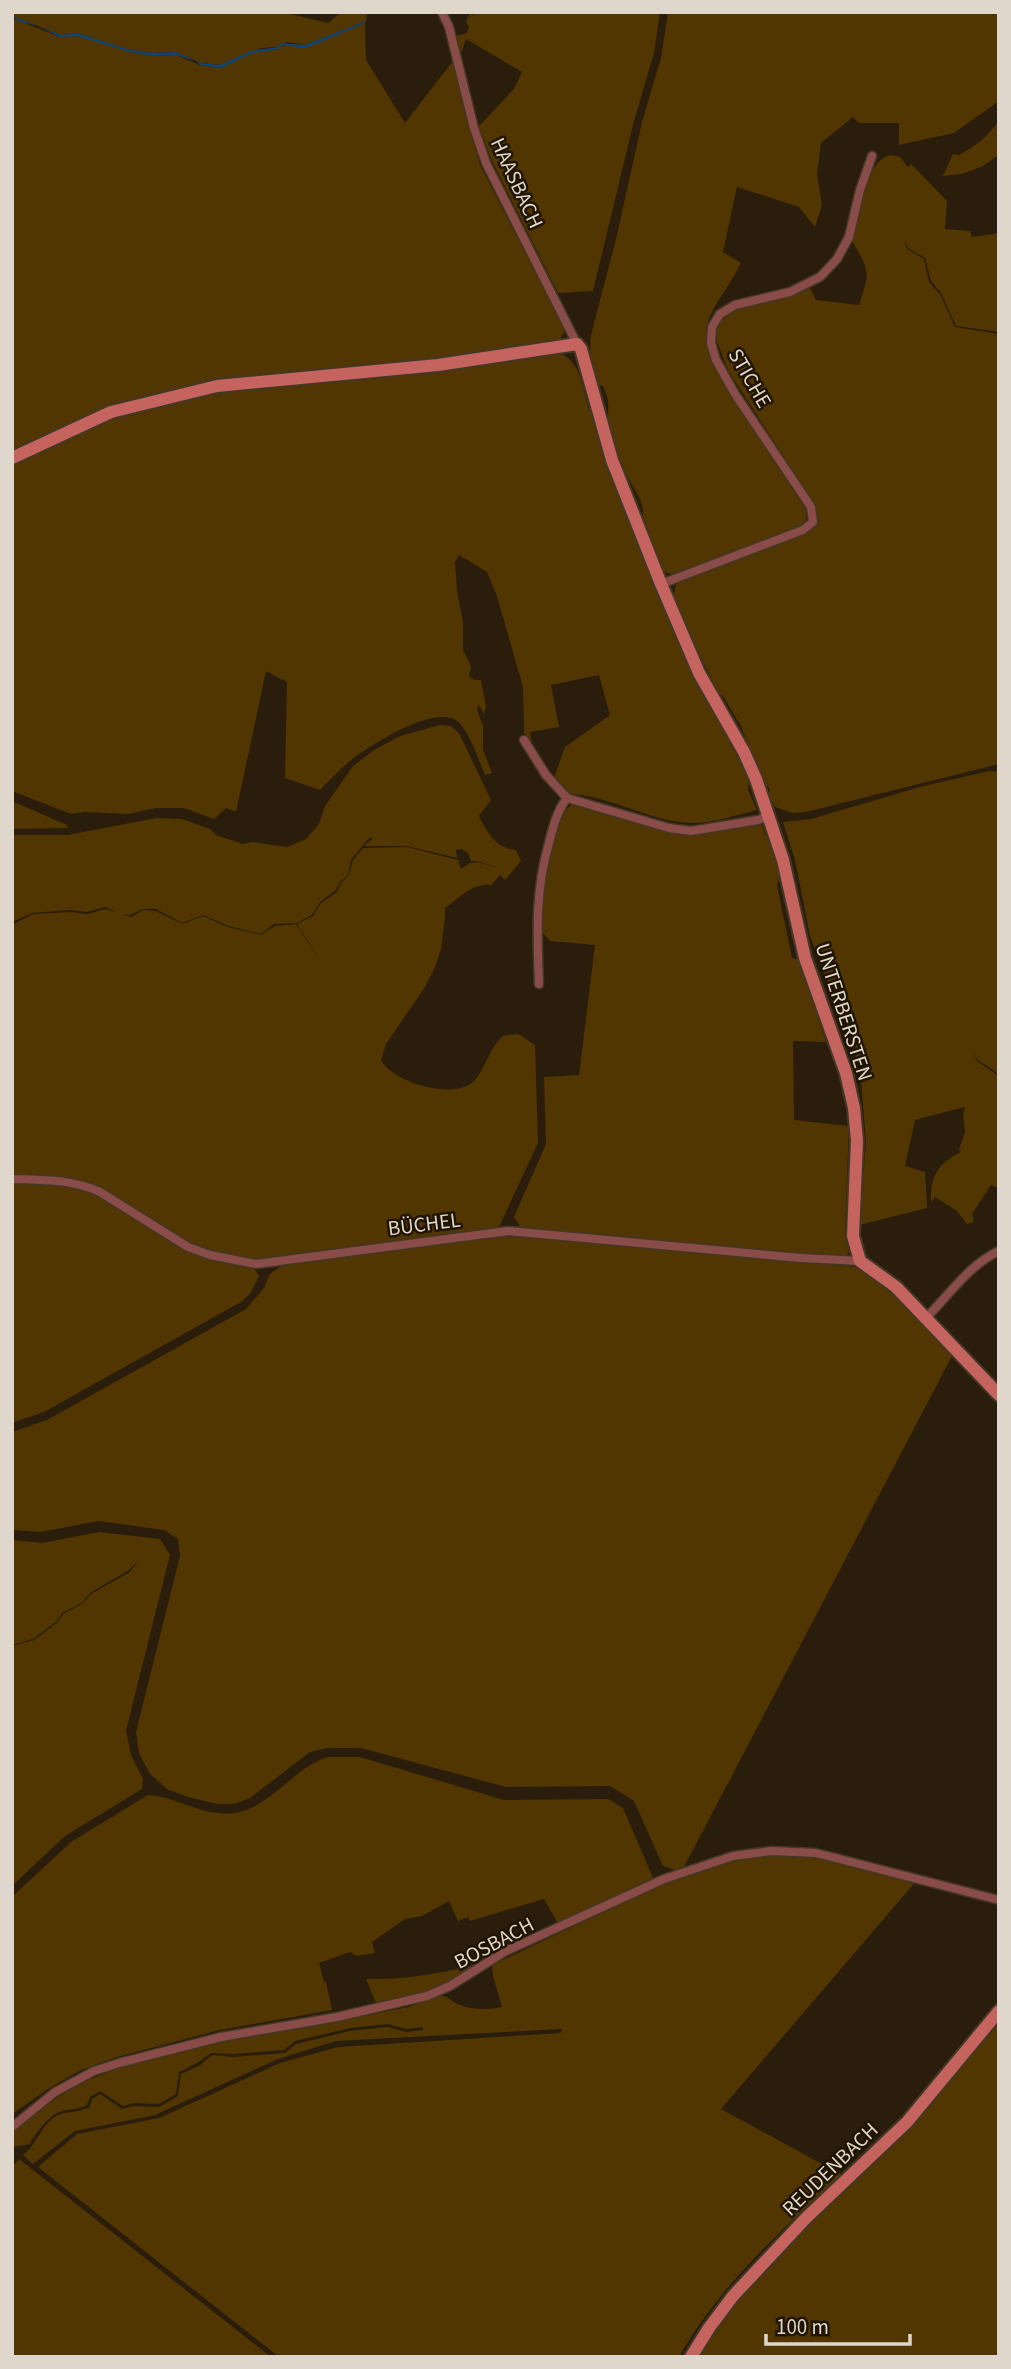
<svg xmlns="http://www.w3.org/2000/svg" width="1011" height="2369" font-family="'Source Sans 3',sans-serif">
	<rect width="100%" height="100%" fill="#2a1d0b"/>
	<path fill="#523602" d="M 12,12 L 282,12 L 328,23 L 341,12 L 367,12 L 366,21 L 305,45 L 287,42 L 278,47 L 261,48 L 221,65 L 201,63 L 176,52 L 153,53 L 127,49 L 77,33 L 61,35 L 12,16 Z
		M 475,12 L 660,12 L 654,53 L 634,121 L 593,291 L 558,293 L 491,159 L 479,126 L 514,89 L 522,72 L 466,39 L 460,56 L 456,36 L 467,33 L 469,27 L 466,22 L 470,13 L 473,15 Z
		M 668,12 L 999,12 L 999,101 L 954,133 L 899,145 L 899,123 L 859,123 L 853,117 L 821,143 L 817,174 L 822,205 L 815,227 L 799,207 L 737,187 L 723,252 L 741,263 C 717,311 689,321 720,378 L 806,510 L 806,520 L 800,527 L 673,575 L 663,571 L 643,516 C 645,500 630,485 625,471 C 618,456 611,440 608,424 C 607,416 609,410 608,402 C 608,397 605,391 603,386 L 598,385 L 590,352 L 591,335 L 616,239 L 642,122 L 661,58 Z
		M 12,18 L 60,37 L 77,35 L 127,51 L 153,56 L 176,55 L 200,65 L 221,68 L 251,53 L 279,49 L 282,45 L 306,47 L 365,23 L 366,60 L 405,123 L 453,61 L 480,165 L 565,330 L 560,340 L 435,361 L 232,377 L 107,406 L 12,451 Z
		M 999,121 L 999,155 L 983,166 L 962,174 L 943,176 L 953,154 L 959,155 C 976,146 987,137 999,121 Z
		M 890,155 L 900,157 L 908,167 L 911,164 L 947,201 L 945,229 L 970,231 L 972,237 L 999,233 L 999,332 L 956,326 L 941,293 L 931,281 L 925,258 L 908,248 L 904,241 L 907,249 L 924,259 L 929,282 L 940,294 L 955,327 L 999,334 L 999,764 L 806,812 L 792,813 L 775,807 L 767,793 L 770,791 L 768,786 L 765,786 L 741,726 L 723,696 L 719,694 L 673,600 L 676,584 L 805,534 L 818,523 L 816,507 L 729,372 L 717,342 L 717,328 L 724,317 L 736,309 L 790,296 L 810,288 L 816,300 L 859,305 C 870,273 870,271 852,241 C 859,216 863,163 890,155 Z
		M 562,354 C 582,364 583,390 589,409 L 593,414 L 615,483 L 694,677 L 742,765 L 749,783 L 748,790 L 757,810 C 736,815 714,823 693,823 C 652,823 612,796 570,794 L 554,778 L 565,747 L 610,715 L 599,675 L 551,685 L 559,727 L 530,732 L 533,748 L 524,732 L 523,687 L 497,596 L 487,572 L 459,555 L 455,562 L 457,591 L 463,622 L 463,650 L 471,666 L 469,676 L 474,680 L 481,680 L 486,706 L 484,714 L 479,705 L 477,710 L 483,726 L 483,750 L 492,773 L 485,775 C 479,761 468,726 454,719 C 428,708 371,745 351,760 C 340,769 330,780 320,790 L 285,778 L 287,682 L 266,671 L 236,812 L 226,808 L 214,819 L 184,808 L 155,808 L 129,814 L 84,812 L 71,814 L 12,791 L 12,464 L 100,423 L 154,407 L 214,393 L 260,387 L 399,376 L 531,356 Z
		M 440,725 L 451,726 L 459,733 L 491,800 L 479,816 C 487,832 496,849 516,850 L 521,861 L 505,880 L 500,875 L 491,885 C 473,882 458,899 445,908 L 445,918 L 441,949 L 435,967 L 425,987 L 386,1044 L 381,1060 C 392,1082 455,1101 474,1081 C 486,1068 489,1048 503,1036 L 518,1034 L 535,1045 L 538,1143 L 498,1229 L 260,1261 L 211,1252 L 189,1244 L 117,1199 L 83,1181 L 12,1176 L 12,925 L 33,914 L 70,912 L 88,914 L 105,909 L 131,917 L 143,910 L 156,911 L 182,924 L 203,916 L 228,927 L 261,935 L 275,926 L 296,924 L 321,962 L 297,924 L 313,916 L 321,903 L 337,892 L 341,883 L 349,875 L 353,860 L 363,848 L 407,847 L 458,860 L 461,869 L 470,863 L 477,862 L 499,868 L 477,861 L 471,861 L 468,853 L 462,849 L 456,850 L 457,858 L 407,846 L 364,846 L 374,837 L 368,839 L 351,860 L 348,875 L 340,882 L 336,890 L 320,902 L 312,915 L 297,923 L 274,924 L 261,934 L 229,926 L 203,915 L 182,923 L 156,909 L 143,909 L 130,915 L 120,914 L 105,907 L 87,912 L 70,910 L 32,913 L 12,922 L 12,835 L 68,835 L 156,818 L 182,819 L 210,829 L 216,835 L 243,844 L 252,842 L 287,847 L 306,839 L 319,824 L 325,806 L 353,766 L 374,750 L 400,736 Z
		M 989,771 L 999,771 L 999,1074 L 978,1060 L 973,1053 L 977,1061 L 999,1076 L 999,1189 L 991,1185 L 972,1214 L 974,1222 L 967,1224 L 957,1211 L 935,1197 L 931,1202 C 930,1177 938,1163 961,1152 L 959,1150 L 965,1132 L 963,1115 L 965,1107 L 915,1120 L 905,1166 L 925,1172 L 927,1208 L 859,1225 L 866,1142 L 860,1067 L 810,936 L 795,860 L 783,822 L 811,819 L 920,787 Z
		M 12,801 L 67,825 L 68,828 L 12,829 Z
		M 572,805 L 672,833 L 691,835 L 759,824 L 763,826 C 767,844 786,867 777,885 L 792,958 L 799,959 L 826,1042 L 793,1041 L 794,1120 L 849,1126 L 845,1235 L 849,1252 L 845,1258 L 521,1228 L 514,1217 L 546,1144 L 544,1077 L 579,1075 L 595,945 L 550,941 L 539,928 C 542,901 547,818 572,805 Z
		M 12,1183 L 67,1185 L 92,1192 L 186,1251 L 209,1259 L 254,1268 L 259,1276 L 250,1294 L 241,1302 L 44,1412 L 12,1423 Z
		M 507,1236 L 855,1267 L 891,1291 L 918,1318 L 919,1322 L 925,1328 L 999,1401 L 999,1405 L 952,1356 L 684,1867 L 675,1870 L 663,1866 L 634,1801 L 610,1786 L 506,1787 L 361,1748 L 327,1748 L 310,1752 L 250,1798 L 234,1804 L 217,1804 L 188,1797 L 167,1789 L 150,1774 L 139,1753 L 136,1732 L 180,1556 L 178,1539 L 164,1530 L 98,1521 L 41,1532 L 12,1530 L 12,1432 L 47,1420 L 246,1309 L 264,1288 L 269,1275 L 281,1266 L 352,1254 Z
		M 99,1532 L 160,1539 L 170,1555 L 126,1731 L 131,1755 L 143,1779 L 142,1789 L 65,1836 L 12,1886 L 12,1646 L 34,1640 L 57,1623 L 63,1614 L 82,1604 L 91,1594 L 130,1572 L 138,1561 L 129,1570 L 90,1593 L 82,1603 L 62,1613 L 56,1622 L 33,1639 L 12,1645 L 12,1540 L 42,1543 Z
		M 328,1757 L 360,1757 L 504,1800 L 608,1799 L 623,1808 L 654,1880 L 559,1925 L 544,1899 L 470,1921 L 468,1917 L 458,1921 L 449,1901 L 422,1916 L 405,1919 L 372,1942 L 375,1953 L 356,1956 L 350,1952 L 319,1963 L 324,1982 L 326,1982 L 332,2010 L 220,2030 L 117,2057 L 81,2070 L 51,2087 L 12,2114 L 12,1898 L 15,1894 L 71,1842 L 148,1795 C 178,1797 203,1817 234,1813 C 269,1809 294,1767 328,1757 Z
		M 771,1854 L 817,1857 L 917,1880 L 721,2109 L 842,2175 C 782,2229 719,2286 679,2357 L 279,2357 L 38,2167 L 77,2134 L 159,2118 L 280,2063 L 338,2047 L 561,2033 L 562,2029 L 336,2041 L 278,2059 L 155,2115 L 75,2131 L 33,2164 L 23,2155 C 36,2146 41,2125 56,2116 C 66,2111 78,2113 90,2107 L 92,2099 L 100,2094 L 122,2109 L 134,2106 L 159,2107 L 178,2096 L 181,2074 L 199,2066 L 212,2055 L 233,2057 L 285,2053 L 296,2044 L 350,2031 L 387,2027 L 406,2032 L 423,2030 L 423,2027 L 406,2029 L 388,2024 L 350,2028 L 295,2041 L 284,2050 L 233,2054 L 211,2053 L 197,2063 L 179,2072 L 176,2094 L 159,2104 L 134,2103 L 123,2106 L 100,2091 L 90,2097 L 87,2105 C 77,2111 64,2108 55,2114 C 48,2118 32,2137 30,2144 L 12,2147 L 12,2131 L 58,2097 L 86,2081 L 119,2068 L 222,2042 L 409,2007 C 419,2003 432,1995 442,1996 C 449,1996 451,2001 457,2004 C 471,2010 488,2010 502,2007 L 493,1976 L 492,1965 L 678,1877 L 711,1866 Z
		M 482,1963 L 448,1983 L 426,1992 L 376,2003 L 366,1979 C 407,1980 443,1973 482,1963 Z
		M 999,2020 L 999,2357 L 696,2357 L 725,2316 L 765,2268 Z
		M 19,2159 L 271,2357 L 12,2357 L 12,2167 Z"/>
	<path fill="#114576" d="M 12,16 L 61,35 L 77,33 L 127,49 L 153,53 L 176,52 L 201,63 L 220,65 L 251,51 L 278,47 L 281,43 L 305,45 L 366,21 L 365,23 L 306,48 L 282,45 L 279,49 L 252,53 L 221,68 L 200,65 L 196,61 L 176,55 L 153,56 L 127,51 L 77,36 L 60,37 L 38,26 L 18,21 Z"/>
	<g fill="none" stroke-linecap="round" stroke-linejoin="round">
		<g stroke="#433726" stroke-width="11">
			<path id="street" d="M 442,12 L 449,27 L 474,128 L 486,163 L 577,344
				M 661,584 L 803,530 L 813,522 L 811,507 L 735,394 L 716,360 L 711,343 L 712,327 L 720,314 L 735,305 L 790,292 L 820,277 L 837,259 L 849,237 L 860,190 L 872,156
				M 524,740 L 546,775 L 567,798 L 669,828 L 691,831 L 758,820 L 769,816
				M 539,984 C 537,933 535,892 549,843 C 553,827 557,811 567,798
				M 12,1179 C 42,1180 72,1179 100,1192 L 188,1247 L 210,1255 L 256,1264 L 508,1231 L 801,1258 L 860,1261
				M 926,1318 C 948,1296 970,1264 999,1251
				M 12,2127 L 55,2092 L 94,2071 L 119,2063 L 221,2037 L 337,2017 L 427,1996 L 450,1986 L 504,1952 L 664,1879 L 733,1856 L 771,1851 L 816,1853 L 999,1900"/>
		</g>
		<g stroke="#433726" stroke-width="16">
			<path id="secondary" d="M 12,458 L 111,412 L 217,386 L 438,365 L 577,344 L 581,349 L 612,460 L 661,584 L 699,673 L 744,752 L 756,779 L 783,860 L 805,958 L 846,1073 L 854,1108 L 857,1141 L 853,1236 L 860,1261 L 896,1287 L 999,1395
				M 691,2357 L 709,2328 L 733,2296 L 806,2218 L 907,2122 L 999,2011"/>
		</g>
		<use href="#street" stroke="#894c49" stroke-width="8"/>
		<use href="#secondary" stroke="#c5635f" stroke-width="12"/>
	</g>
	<g text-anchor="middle" stroke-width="5" stroke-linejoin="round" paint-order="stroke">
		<g font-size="21" fill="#dfd7cb" stroke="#201403">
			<text transform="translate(517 183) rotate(65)" y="7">HAASBACH</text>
			<text transform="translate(750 378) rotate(60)" y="7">STICHE</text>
			<text transform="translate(844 1012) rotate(72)" y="7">UNTERBERSTEN</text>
			<text transform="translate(424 1224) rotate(-7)" y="7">BÜCHEL</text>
			<text transform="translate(494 1943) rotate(-28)" y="7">BOSBACH</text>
			<text transform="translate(830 2169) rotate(-44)" y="7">REUDENBACH</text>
		</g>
	</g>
	<rect width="1011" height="2369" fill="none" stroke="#dfd7cb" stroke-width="28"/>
	<path d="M766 2334v10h144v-10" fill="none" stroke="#dfd7cb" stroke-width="3.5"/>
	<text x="776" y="2334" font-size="21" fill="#dfd7cb" stroke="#201403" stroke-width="5" paint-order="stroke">100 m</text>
</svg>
